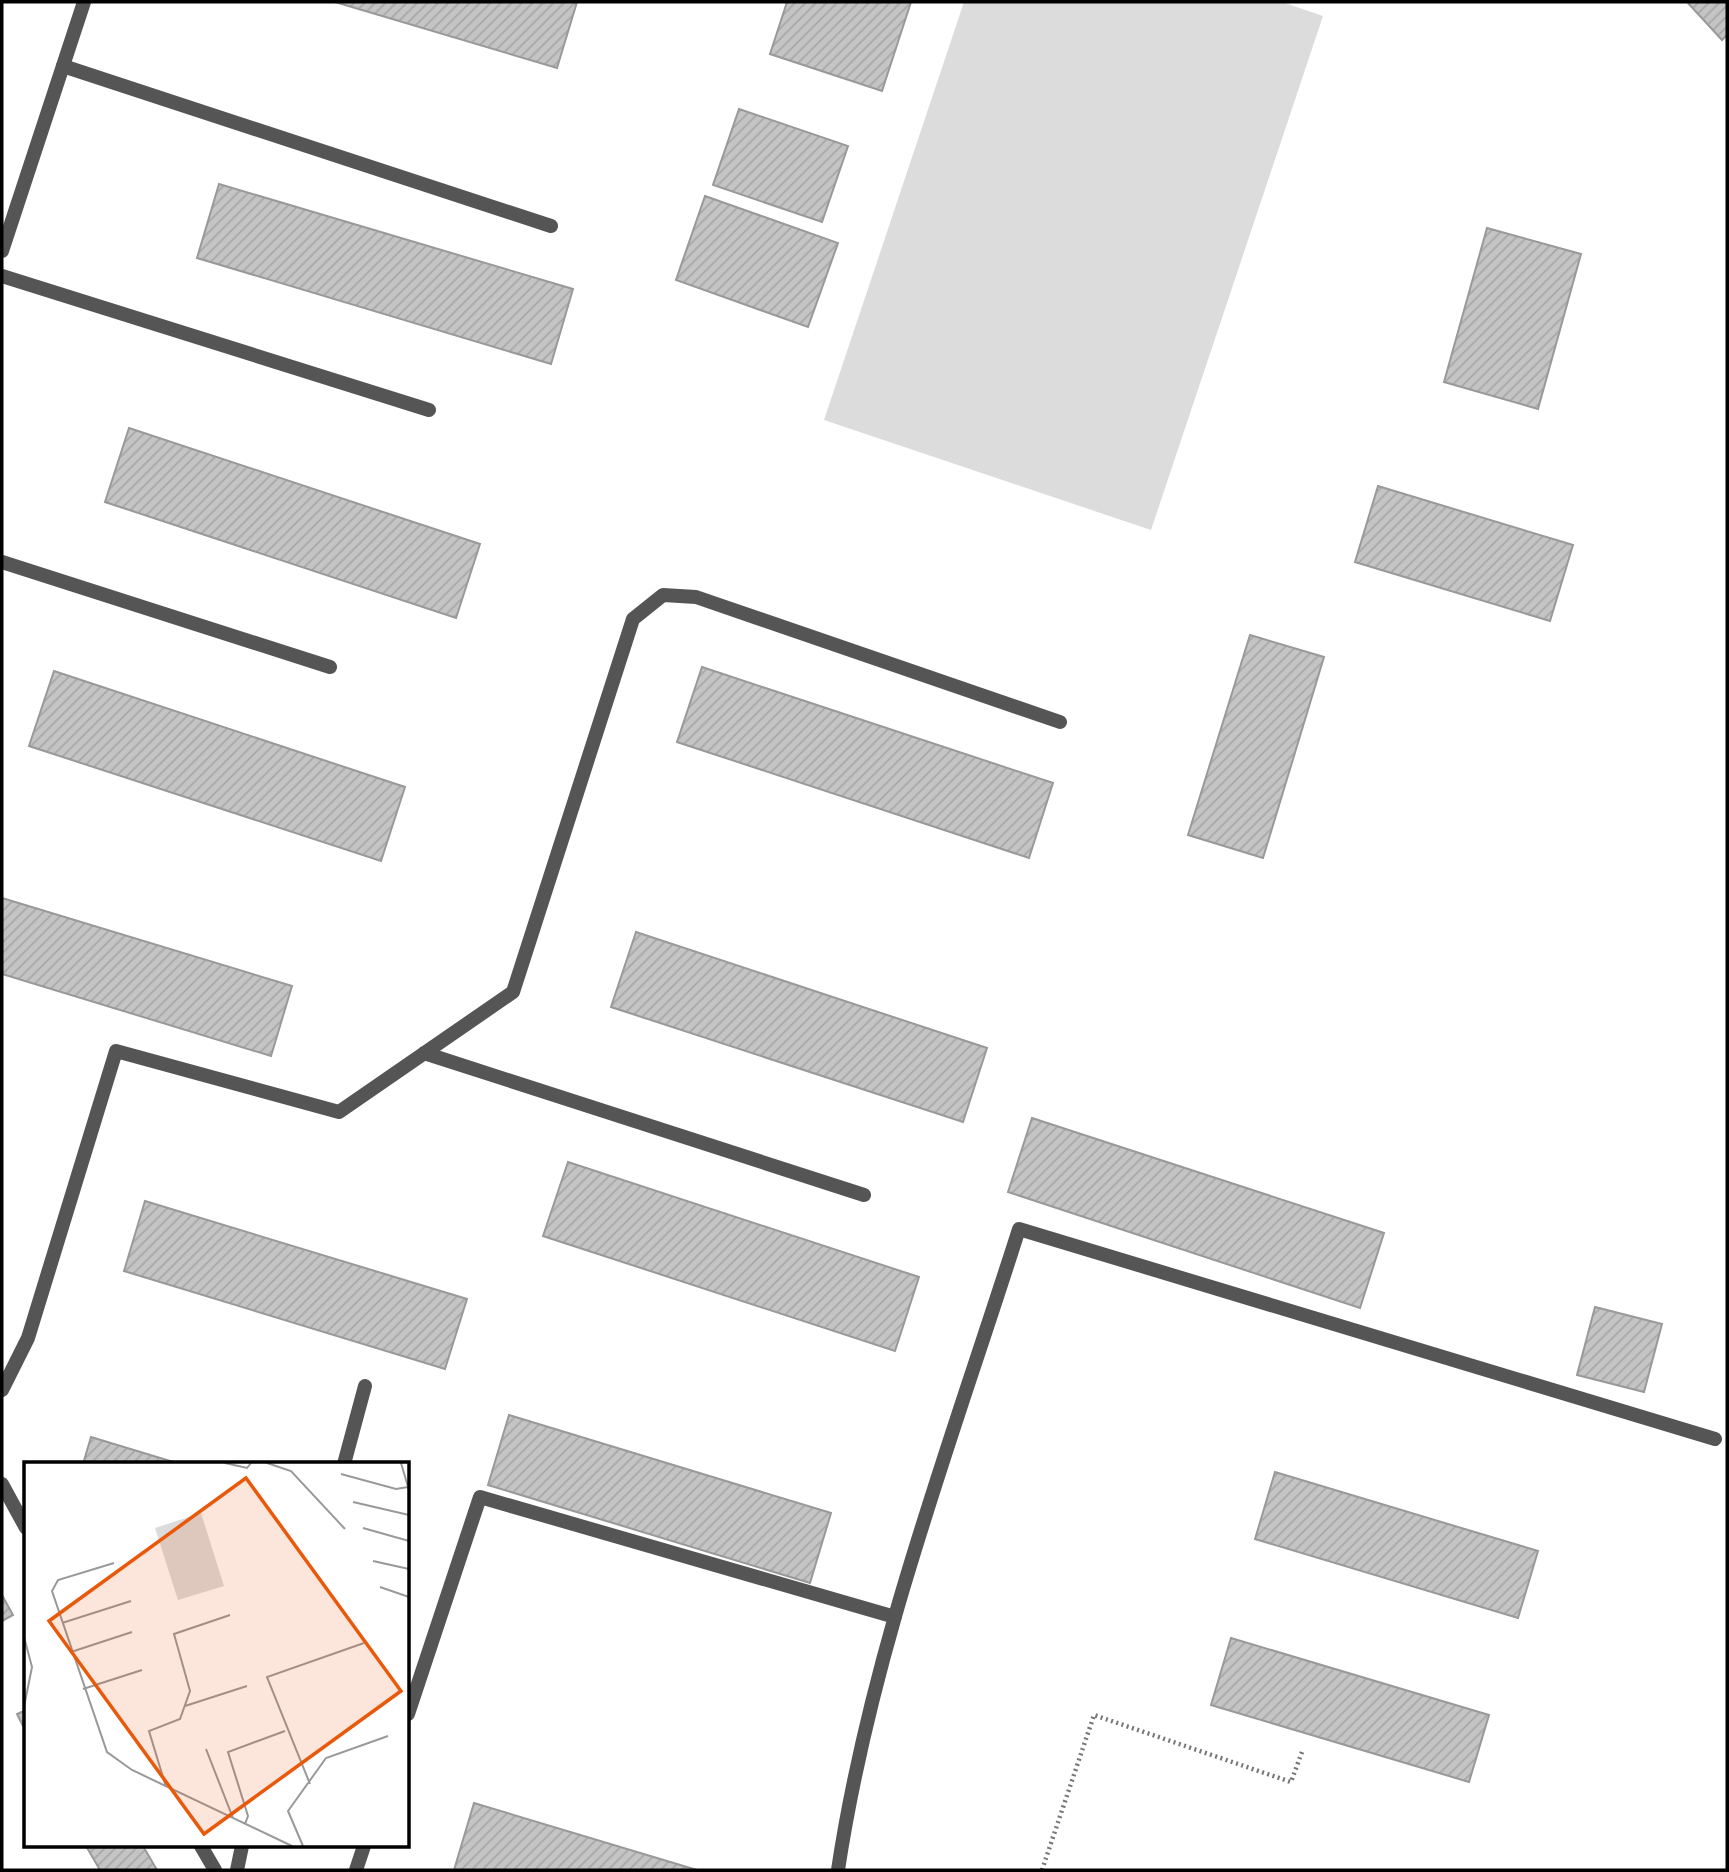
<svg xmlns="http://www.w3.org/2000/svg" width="1729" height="1872" font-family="'Varela Round',sans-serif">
	<defs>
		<pattern id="building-hatch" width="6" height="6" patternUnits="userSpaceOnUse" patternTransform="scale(1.75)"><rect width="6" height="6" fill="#c4c4c4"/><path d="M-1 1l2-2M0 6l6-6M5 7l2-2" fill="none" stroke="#a7a7a7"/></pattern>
	</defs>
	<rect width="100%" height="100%" fill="#fff"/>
	<path fill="#dcdcdc" d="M 964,2 L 1282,2 L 1323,16 L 1151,530 L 824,420 Z"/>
	<path fill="url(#building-hatch)" stroke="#999" stroke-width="2" d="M 335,2 L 577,2 L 557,68 Z
		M 787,2 L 911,2 L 882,91 L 770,54 Z
		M 1687,2 L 1727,2 L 1727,35 L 1722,40 Z
		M 739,109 L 848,146 L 822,222 L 713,185 Z
		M 219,184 L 573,289 L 551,364 L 197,258 Z
		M 705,196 L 838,243 L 808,327 L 676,280 Z
		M 1487,228 L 1581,254 L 1538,409 L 1444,382 Z
		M 129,428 L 480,544 L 456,618 L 105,502 Z
		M 1378,486 L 1573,545 L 1550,621 L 1355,562 Z
		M 1250,635 L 1324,657 L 1263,858 L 1188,835 Z
		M 702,667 L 1053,783 L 1029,858 L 677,742 Z
		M 54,671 L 405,787 L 381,861 L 29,746 Z
		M 2,898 L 292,986 L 271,1056 L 2,974 Z
		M 636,932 L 987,1048 L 963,1122 L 611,1007 Z
		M 1032,1118 L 1384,1233 L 1360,1308 L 1008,1192 Z
		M 568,1162 L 919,1277 L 895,1351 L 543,1236 Z
		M 145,1201 L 467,1299 L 445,1369 L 124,1271 Z
		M 1595,1307 L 1662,1324 L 1644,1392 L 1577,1375 Z
		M 509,1415 L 831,1513 L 810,1583 L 488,1485 Z
		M 91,1437 L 180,1464 L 83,1464 Z
		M 1275,1472 L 1538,1551 L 1518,1618 L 1255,1539 Z
		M 2,1595 L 13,1615 L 2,1621 Z
		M 1231,1638 L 1489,1715 L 1469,1782 L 1211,1705 Z
		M 26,1710 L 26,1732 L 17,1714 Z
		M 474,1803 L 697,1870 L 454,1870 Z
		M 86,1846 L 143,1846 L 157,1870 L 100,1870 Z"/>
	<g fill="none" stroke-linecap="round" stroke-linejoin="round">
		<path stroke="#777" stroke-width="4.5" stroke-dasharray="2 3.5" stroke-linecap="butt" d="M 1042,1870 L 1094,1715 L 1291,1782 L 1303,1749"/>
		<path stroke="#555" stroke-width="14" d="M 63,66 L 551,226
			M 2,276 L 429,410
			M 2,562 L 330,667
			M 424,1053 L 864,1195
			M 2,1390 L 28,1338 L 116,1051 L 339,1112 L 513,992 L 633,619 L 663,595 L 696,597 L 1060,722
			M 344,1464 L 365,1386
			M 408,1714 L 480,1497 L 895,1617
			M 237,1870 L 242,1846
			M 356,1870 L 364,1846
			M 838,1870 C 871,1651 952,1440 1019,1229 L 1715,1439"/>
		<path stroke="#555" stroke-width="14" d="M 2,251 L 84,2
			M 2,1484 L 26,1528
			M 201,1846 L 215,1870"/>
	</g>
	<g transform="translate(24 1462)">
		<rect width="385" height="385" fill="#fff"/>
		<path d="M 177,51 L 200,124 L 154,138 L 131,66 Z" fill="#dcdcdc"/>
		<path fill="none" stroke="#999" stroke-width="2" d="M 201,1 L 223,6 L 227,1M 243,1 L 267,9 L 321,67M 377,1 L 385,28M 317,12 L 372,27 L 384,25M 329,40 L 385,53M 339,66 L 385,79M 349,99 L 385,107M 90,101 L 34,118 L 28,129 L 83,290 L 108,308 L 268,384M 356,125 L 385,135M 38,161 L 107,139M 0,175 L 8,205 L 0,245M 47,190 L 108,170M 59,227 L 118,208M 161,244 L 223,224M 182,287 L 209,356M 286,322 L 243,215 L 340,181M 142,325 L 125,269 L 156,257 L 166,229 L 150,172 L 206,153M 221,362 L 224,354 L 204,290 L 261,269M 279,384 L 264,349 L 302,296 L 364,274"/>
		<path fill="#e8590c" fill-opacity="0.15" stroke="#e8590c" stroke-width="3.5" d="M 222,16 L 377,229 L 180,372 L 25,159 Z"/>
		<rect width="385" height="385" fill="none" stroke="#000" stroke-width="3.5"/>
	</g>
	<rect width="1729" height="1872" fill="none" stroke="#000000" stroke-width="7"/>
</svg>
